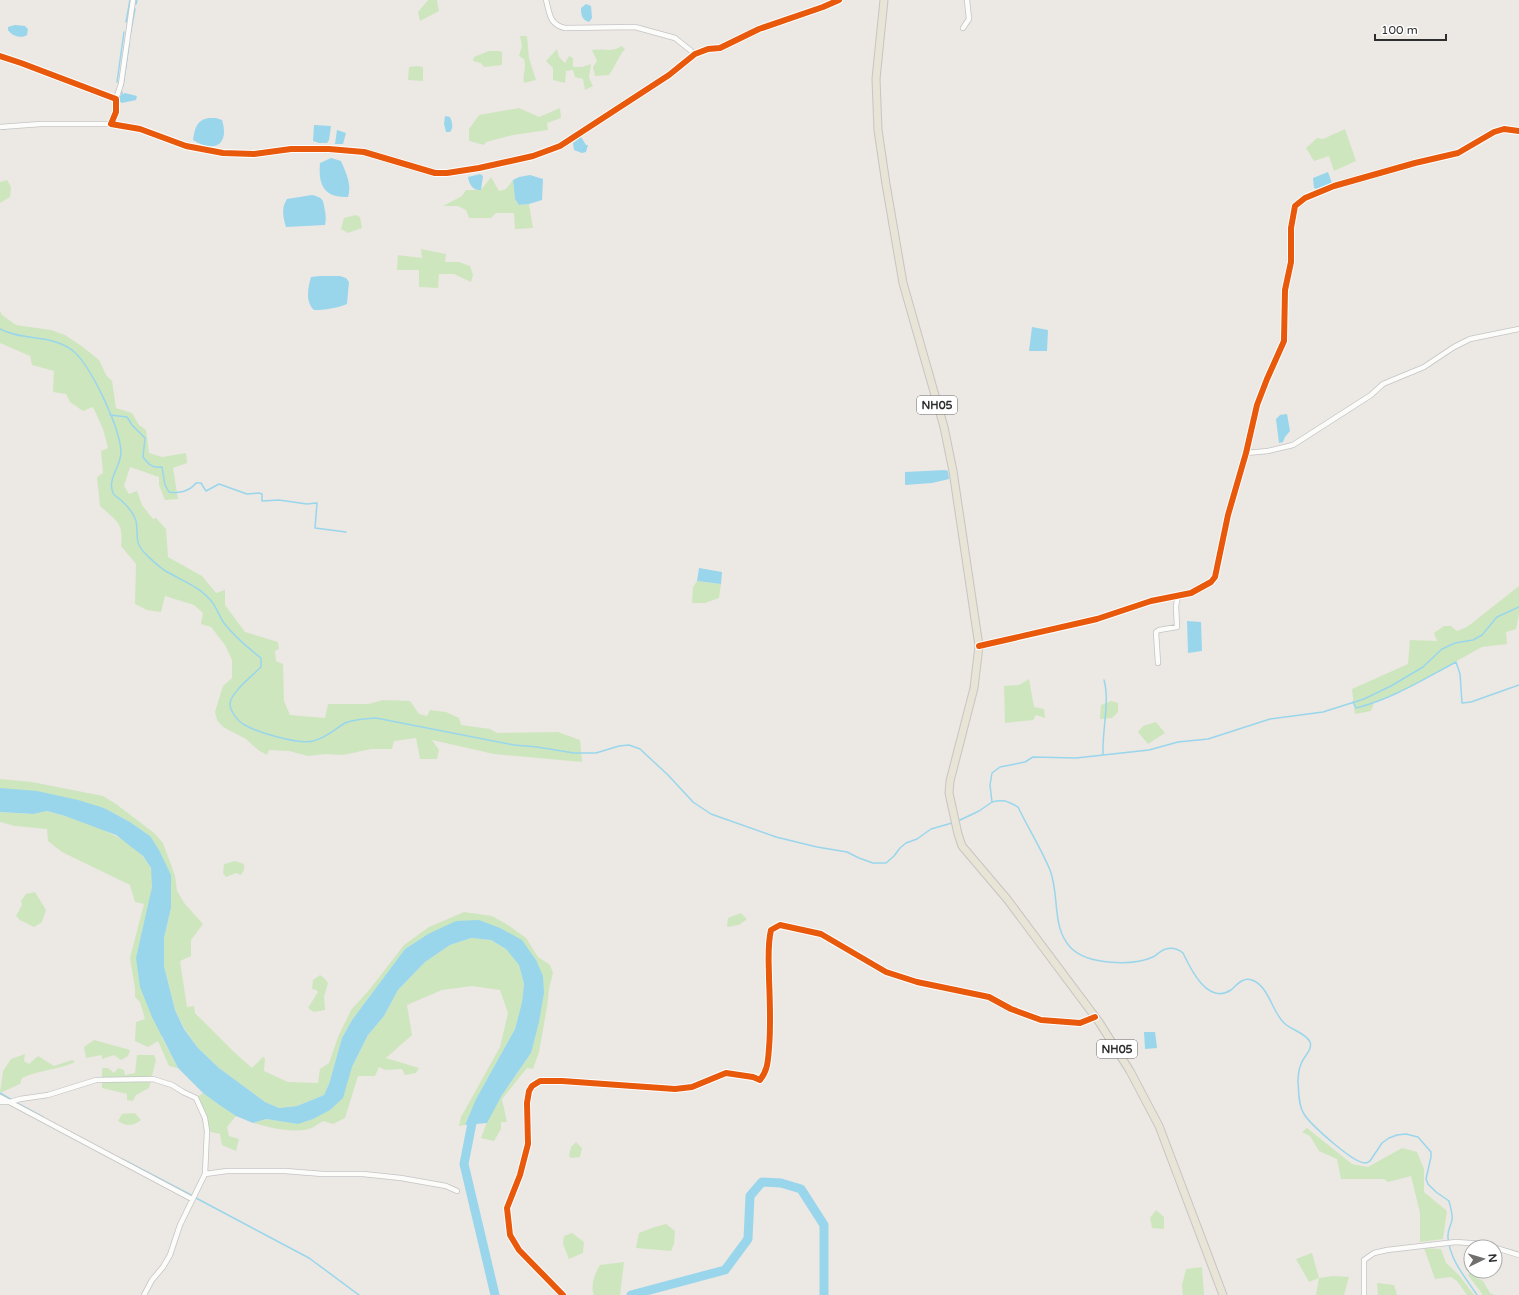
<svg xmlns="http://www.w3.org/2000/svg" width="1519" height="1295" font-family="'Varela Round',sans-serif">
	<rect width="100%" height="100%" fill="#ece8e4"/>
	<path fill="#cee6be" d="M 428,0 L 437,0 L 439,11 L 420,21 L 418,12 Z
		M 520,36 L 527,36 L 529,58 L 536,80 L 524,83 C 522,73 527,70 524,59 L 519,56 L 522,46 Z
		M 622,46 L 625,49 C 618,57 615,67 609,75 L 595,76 L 593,67 L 597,61 L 592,50 C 604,48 610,53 622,46 Z
		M 557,49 L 559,57 L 565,63 L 569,56 L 573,58 L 573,67 L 582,67 L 591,64 L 589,78 L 593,86 L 585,90 L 583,79 L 575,77 L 573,70 L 566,71 L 565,83 L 553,80 L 553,68 L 546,61 Z
		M 489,51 L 498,51 L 502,52 L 502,65 L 484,67 L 481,63 L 473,61 L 474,57 Z
		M 417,66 L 423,67 L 423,81 L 408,80 L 409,67 Z
		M 519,108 L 539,117 L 560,108 L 561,118 L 547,123 L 548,130 L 513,135 L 486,142 L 484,145 L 469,141 L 469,129 L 479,115 Z
		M 1345,129 L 1356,161 L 1334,171 L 1329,156 L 1314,161 L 1306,148 L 1317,138 L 1323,139 Z
		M 491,177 L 499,191 L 506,189 L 513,180 L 515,199 L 519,205 L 529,204 L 533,228 L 515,229 L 514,213 L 496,213 L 491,218 L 469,218 L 466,210 L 458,206 L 443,206 L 462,196 L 466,190 L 481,190 Z
		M 7,180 L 11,187 L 10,197 L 0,203 L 0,182 Z
		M 356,215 L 360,217 L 362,228 L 348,233 L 341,229 L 344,218 Z
		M 421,249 L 446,254 L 445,262 L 459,262 L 470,266 L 473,275 L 471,282 L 454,274 L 439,274 L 438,288 L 419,287 L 419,270 L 397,270 L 398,255 L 422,258 Z
		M 0,311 L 2,315 L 16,325 L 51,330 L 65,335 L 83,347 L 99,360 L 106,375 L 112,381 L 116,408 L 132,413 L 139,425 L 146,430 L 149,453 L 162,457 L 186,453 L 187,463 L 173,468 L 178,499 L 165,500 L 159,485 L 159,477 L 130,467 L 124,486 L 129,494 L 137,491 L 142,505 L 153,519 L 156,518 L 166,529 L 168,557 L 202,576 L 216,593 L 225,590 L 225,605 L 245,632 L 278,642 L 279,649 L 275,651 L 276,661 L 283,664 L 284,701 L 290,715 L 325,718 L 328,704 L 368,704 L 383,700 L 410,701 L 419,714 L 427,716 L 430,710 L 446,712 L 459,718 L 461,725 L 490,729 L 497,733 L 558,732 L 580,740 L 582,762 L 494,754 L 432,740 L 439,750 L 437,759 L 420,759 L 416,738 L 394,741 L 392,749 L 371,749 L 343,755 L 325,754 L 308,756 L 289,751 L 269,750 L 267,755 L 258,750 L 246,739 L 223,727 L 217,720 L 215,712 L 223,686 L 232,678 L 232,660 L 225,645 L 211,627 L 201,624 L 203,613 L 194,605 L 165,596 L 161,612 L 147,610 L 135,604 L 136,564 L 121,546 C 124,522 116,521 100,506 L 97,477 L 103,473 L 101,451 L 108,448 L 103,429 L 93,407 L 83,411 L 70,402 L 66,394 L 53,392 L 54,371 L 32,365 L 30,356 L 0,343 Z
		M 697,581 L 721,584 L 719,598 L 705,603 L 692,603 L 693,587 Z
		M 1519,586 L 1519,614 L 1516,629 L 1506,632 L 1507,644 L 1482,647 L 1408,688 L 1374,703 L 1371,711 L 1355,714 L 1352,689 L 1408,664 L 1410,640 L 1437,641 L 1434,633 L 1444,626 L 1451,626 L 1457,631 L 1467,627 Z
		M 1029,679 L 1034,707 L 1044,709 L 1045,718 L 1036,715 L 1033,720 L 1005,723 L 1004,686 L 1019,685 Z
		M 1111,701 L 1118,703 L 1118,712 L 1112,718 L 1100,719 L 1101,705 Z
		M 1156,722 L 1165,733 L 1148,744 L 1138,732 L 1143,726 Z
		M 0,779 L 32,782 L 103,796 L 116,804 L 154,833 L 163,843 L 175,876 L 177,891 L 185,904 L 203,924 L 191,940 L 191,956 L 180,961 L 187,1007 L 194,1006 L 195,1013 L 235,1053 L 252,1068 L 263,1057 L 265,1058 L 264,1071 L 288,1082 L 318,1083 L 320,1069 L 329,1063 L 338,1037 L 351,1010 L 370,989 L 404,945 L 429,927 L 464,912 L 492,916 L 508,925 L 526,938 L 538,957 L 550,965 L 553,973 L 549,989 L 547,1007 L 539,1052 L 533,1069 L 527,1068 L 502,1099 L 507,1122 L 501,1122 L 501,1129 L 494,1141 L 481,1138 L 490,1114 L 502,1095 L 531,1053 L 522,940 L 428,934 L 405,949 L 352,1020 L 342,1038 L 329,1084 L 324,1095 L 297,1106 L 279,1108 L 265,1102 L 219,1068 L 198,1048 L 184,1028 L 175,1010 L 164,966 L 164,938 L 171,908 L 171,896 L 150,836 L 130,822 L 104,808 L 0,788 Z
		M 46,811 C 78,819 135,836 150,867 C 155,877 151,896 149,906 L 162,1038 L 178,1068 L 169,1066 L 158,1041 L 148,1047 L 135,1041 L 136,1022 L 145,1019 L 140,1002 L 135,997 L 135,988 L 130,958 L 144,904 L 135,902 L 130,885 L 62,852 L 48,841 L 47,829 L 15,826 L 0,822 L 0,812 L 33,814 Z
		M 235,861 L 244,864 L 244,870 L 241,875 L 236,873 L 226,877 L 223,873 L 224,864 Z
		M 35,892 L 46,910 L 42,922 L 34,927 L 20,920 L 16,916 L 22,905 L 21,901 L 26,894 Z
		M 741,913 L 747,919 L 739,925 L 727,927 L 728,918 Z
		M 471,938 L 491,940 L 506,949 L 519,965 L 524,984 L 522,1002 L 515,1029 L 476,1099 L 465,1125 L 459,1126 L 461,1117 L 500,1047 L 508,1013 L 500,990 L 472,986 L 442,990 L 407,1005 L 412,1035 L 386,1058 L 419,1068 L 416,1073 L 405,1075 L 402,1069 L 385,1070 L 379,1067 L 375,1076 L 358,1076 L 345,1118 L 333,1124 L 323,1121 C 319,1123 316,1126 312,1128 C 294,1134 271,1128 253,1123 L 266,1119 L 298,1124 L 352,1067 L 368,1035 L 384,1016 L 398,990 L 425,962 L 450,945 Z
		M 320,975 L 325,979 L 328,983 L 324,997 L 325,1010 L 314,1012 L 308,1008 L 318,992 L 316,990 L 312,989 L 313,980 Z
		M 94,1040 L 130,1050 L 128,1056 L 121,1060 L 114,1055 L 102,1059 L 102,1055 L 86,1058 L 84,1047 Z
		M 25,1054 L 24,1061 L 29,1064 L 38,1056 L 54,1066 L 72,1060 L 75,1062 C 58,1070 39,1070 22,1078 L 20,1084 L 0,1093 L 3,1071 L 11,1059 Z
		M 137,1055 L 154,1055 L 156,1060 L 149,1088 L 136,1095 L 133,1101 L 127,1100 L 127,1094 L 102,1088 L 102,1068 L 108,1068 L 114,1073 L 118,1068 L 124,1070 L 125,1075 L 135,1073 Z
		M 203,1093 L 236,1116 L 227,1127 L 229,1136 L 239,1139 L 236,1151 L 222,1145 L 220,1134 L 207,1131 L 196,1098 Z
		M 135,1113 L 141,1120 C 133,1126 127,1127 118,1121 L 122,1114 Z
		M 1307,1128 L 1352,1164 L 1368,1167 L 1402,1148 L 1417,1152 L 1424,1169 L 1424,1192 L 1447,1211 L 1443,1239 L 1420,1242 L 1420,1213 L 1411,1176 L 1388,1182 L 1384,1179 L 1341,1179 L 1337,1159 L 1319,1151 L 1310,1136 L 1302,1132 Z
		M 576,1142 L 582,1148 L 580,1157 L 571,1158 L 569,1156 L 571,1147 Z
		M 1156,1210 L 1164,1217 L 1164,1229 L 1152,1228 L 1150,1218 Z
		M 666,1224 L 675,1231 L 674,1244 L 671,1251 L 636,1248 L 639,1233 L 652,1228 Z
		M 572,1233 L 584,1242 L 583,1253 L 569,1259 L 563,1244 L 564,1236 Z
		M 1424,1248 L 1441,1249 L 1446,1263 L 1459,1275 L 1474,1295 L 1467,1295 L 1457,1281 L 1451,1277 L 1435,1279 Z
		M 1312,1253 L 1319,1278 L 1333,1276 L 1349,1277 L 1344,1295 L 1316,1295 L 1319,1278 L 1309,1282 L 1296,1259 Z
		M 624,1262 L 620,1295 L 594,1295 C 590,1286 595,1273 600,1265 Z
		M 1202,1267 L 1204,1295 L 1183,1295 L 1182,1285 L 1186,1269 Z
		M 1472,1271 L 1477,1278 L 1483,1281 L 1490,1293 L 1494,1295 L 1483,1295 L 1468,1275 Z
		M 1377,1283 L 1394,1285 L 1397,1295 L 1378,1295 Z"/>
	<path fill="#99d6ec" d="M 586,4 L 591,6 L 592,18 L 589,22 C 582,20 581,15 581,8 Z
		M 15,25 L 25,26 L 28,29 L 27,35 C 21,39 12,36 8,30 L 8,27 Z
		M 125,93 L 137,96 L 136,100 L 122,103 L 119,101 L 120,96 Z
		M 445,116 L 450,117 C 452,122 454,127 450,132 L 446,132 L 444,124 Z
		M 209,118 L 216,118 L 222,120 C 230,146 213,153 193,140 C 195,129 196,120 209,118 Z
		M 314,125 L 331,126 L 329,140 L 327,143 L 319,143 L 313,141 Z
		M 337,130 L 346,133 L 343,144 L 335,144 Z
		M 581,137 L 586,145 L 588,145 L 586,152 L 582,153 L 574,150 L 573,143 Z
		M 331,158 L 341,161 C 346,173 352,184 348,197 C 324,198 318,185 320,163 Z
		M 1328,172 L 1332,183 L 1317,189 L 1314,188 L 1313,178 Z
		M 480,174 L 483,176 L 481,190 C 473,191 469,184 468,177 Z
		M 530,175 L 543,179 L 542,200 L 529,204 L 519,205 L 515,199 L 513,180 L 519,177 Z
		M 312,195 C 324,198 323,200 325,211 C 326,216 326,220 325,225 L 286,227 C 283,217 281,208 287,199 Z
		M 320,276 L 340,276 L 346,278 L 349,282 L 347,304 C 337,308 325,310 314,310 C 305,302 308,287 311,277 Z
		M 1032,327 L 1048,330 L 1047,351 L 1029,351 Z
		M 1287,414 L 1290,431 L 1285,437 L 1283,442 L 1279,443 L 1276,419 L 1280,415 Z
		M 945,470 L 948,471 L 949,479 L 932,483 L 905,485 L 905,472 Z
		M 699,568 L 722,572 L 721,584 L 697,581 Z
		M 1187,621 L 1201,622 L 1202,651 L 1188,653 Z
		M 0,788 L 37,791 L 78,800 L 104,808 L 130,822 L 150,836 L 159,850 L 171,875 L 171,908 L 164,938 L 164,966 L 175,1010 L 184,1029 L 198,1048 L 219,1068 L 265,1102 L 279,1108 L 297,1106 L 324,1095 L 329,1084 L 342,1038 L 352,1020 L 405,949 L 428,934 L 456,921 L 479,920 L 500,928 L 522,940 L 536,960 L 543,976 L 544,993 L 539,1022 L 531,1053 L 502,1095 L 487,1123 L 465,1125 L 476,1099 L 515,1029 L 522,1002 L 524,984 L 519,965 L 506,949 L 491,940 L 471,938 L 450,945 L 425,962 L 398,990 L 384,1016 L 368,1035 L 352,1067 L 343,1098 L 330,1110 L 313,1119 L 298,1124 L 266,1119 L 253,1123 L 236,1116 L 218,1104 L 203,1093 L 178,1068 L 152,1017 L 140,987 L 136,958 L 152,887 L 151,868 L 143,856 L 116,835 L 65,816 L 47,811 L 33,814 L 0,812 Z
		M 1144,1032 L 1155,1032 L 1157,1048 L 1145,1049 Z"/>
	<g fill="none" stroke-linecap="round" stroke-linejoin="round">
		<path stroke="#99d6ec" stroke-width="1.5" d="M 136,4 L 137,0
			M 126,22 L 130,0
			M 130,35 L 135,9
			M 70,79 L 99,90
			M 117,82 L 124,32
			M 123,86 L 129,45
			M 122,92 L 122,95
			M 0,129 L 5,129
			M 0,329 C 22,341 51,334 72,350 C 91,365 120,428 121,452 C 121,467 107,478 113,493 C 115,497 121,499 124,503 C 128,507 133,513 135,518 C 138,524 136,534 138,542 C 139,550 157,565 164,570 C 180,580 200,586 212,602 C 217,608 219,616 224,623 C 234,636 248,648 261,658 L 261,667 C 253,675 230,693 230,704 C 230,711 237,720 243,724 C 256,732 299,745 313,741 C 326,738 335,729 345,723 C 355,719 366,719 376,718 L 514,745 L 537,747 L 574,753 L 596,753 L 619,746 L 629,745 L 640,749 L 668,775 L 693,802 L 711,814 L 776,837 L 817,847 L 847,852 L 859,858 L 873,863 L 886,863 L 894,856 L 900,848 L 906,843 L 917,839 L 931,829 L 952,823
			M 110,415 L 127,417 L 132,425 L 145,438 L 143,457 C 149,465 152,468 162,467 L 165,485 L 169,492 C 179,494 190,491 196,483 L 201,483 L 206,491 L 219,484 L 247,494 L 259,493 L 262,494 L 262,501 L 279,500 L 307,504 L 317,503 L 315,528 L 346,532
			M 1353,702 L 1356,708 C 1392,699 1424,679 1456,662 L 1460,674 L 1462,703 L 1471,702 L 1519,685
			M 1103,754 C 1102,731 1110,701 1104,680
			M 992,802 C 1004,799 1007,801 1018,807 C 1028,828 1041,848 1050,870 C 1060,896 1051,927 1071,948 C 1088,965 1133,966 1153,957 C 1158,954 1161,950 1166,949 C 1173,947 1178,949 1183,953 C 1191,970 1208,1005 1231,990 C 1237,985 1242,977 1252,980 C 1269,986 1272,1012 1284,1023 C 1291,1030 1306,1033 1310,1042 C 1313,1050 1303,1057 1301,1064 C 1299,1069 1298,1076 1298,1082 C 1299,1092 1298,1105 1304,1114 C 1310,1124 1353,1163 1365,1163 C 1367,1163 1368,1162 1370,1161 L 1382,1143 L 1389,1138 L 1397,1135 L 1406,1134 L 1418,1137 L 1431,1152 L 1431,1157 L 1426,1179 L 1428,1184 L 1436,1192 L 1449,1201 C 1450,1206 1453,1214 1452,1220 C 1451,1226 1447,1230 1448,1238 C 1450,1260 1465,1277 1477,1295
			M 958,821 L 979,811 L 992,802 L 990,785 L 992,773 L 1000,767 L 1025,762 L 1033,757 L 1076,758 L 1149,750 L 1178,742 L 1208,739 L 1270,719 L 1323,712 L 1364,699 L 1391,686 L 1423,667 L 1442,649 L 1455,643 L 1473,640 L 1482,635 L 1497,617 L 1519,607
			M 0,1093 L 12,1100
			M 17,1103 L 43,1117
			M 122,1159 L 191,1195
			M 196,1198 L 309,1258 L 359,1295"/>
		<path stroke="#99d6ec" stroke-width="9" d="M 476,1114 L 473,1118 L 464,1164 L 495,1295
			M 631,1295 L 725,1270 L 748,1239 L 750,1196 L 762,1182 L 781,1183 L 801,1189 L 824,1225 L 824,1295"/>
		<g stroke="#c5c4c5" stroke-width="6">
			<path id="minor" d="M 546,0 C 550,14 549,24 565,28 L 635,27 L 675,38 L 695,54
				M 963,28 L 969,19 L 967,0
				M 0,56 L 21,63 L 116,99 L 116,112 L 111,124 L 140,129 L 186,146 L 223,153 L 254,154 L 291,149 L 329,149 L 364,152 L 435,173 L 447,173 L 479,168 L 533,156 L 560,146 L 669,75 L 695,54 L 708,49 L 720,48 L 759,29 L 823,7 L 839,0
				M 116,99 L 121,84 L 133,0
				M 0,127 L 41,124 L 111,124
				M 1246,453 L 1268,451 L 1293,445 L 1371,395 L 1383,384 L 1424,367 L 1454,347 L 1470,339 L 1519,329
				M 979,646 L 1097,619 L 1151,601 L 1191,593 L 1211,582 L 1215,577 L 1228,515 L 1246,453 L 1257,405 L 1267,379 L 1284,341 L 1285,290 L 1291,262 L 1291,228 L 1295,206 L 1305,198 L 1334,186 L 1415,163 L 1458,153 L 1494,132 L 1504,129 L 1519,131
				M 1158,663 L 1156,632 L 1159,630 L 1177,627 L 1176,606 L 1178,596
				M 0,1097 L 192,1199
				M 0,1102 L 10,1102 L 20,1099 L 48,1095 L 96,1080 L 153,1079 L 172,1085 L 183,1092 L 196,1098 L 205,1118 L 207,1131 L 205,1174 L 180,1225 L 170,1255 L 163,1267 L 152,1280 L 144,1295
				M 205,1174 L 227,1171 L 285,1171 L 323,1174 L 363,1174 L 401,1178 L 446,1186 L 457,1191
				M 563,1295 L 519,1250 L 510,1235 L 507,1208 L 520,1175 L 528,1144 L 527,1103 L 529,1091 L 532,1086 L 540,1081 L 562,1081 L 675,1089 L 692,1087 L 726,1073 L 753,1077 L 760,1080 C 768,1070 768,1060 769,1048 C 771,1025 770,1002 769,979 C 769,963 767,947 771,930 L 780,925 L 821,934 L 886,972 L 917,982 L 989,997 L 1011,1009 L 1041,1020 L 1080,1023 L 1095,1017
				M 1364,1295 L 1364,1260 L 1374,1253 L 1387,1250 L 1456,1242 L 1483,1244 L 1519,1255"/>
		</g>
		<g stroke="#c6c5c4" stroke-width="9">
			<path id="primary" d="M 884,0 L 876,79 L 878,130 L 886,184 L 903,283 L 944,427 L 953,471 L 979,646 L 974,688 L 950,781 L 949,793 L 958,834 L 962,846 L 1007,899 L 1099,1022 L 1130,1071 L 1159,1126 L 1223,1295"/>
		</g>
		<use href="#minor" stroke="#fcfcfb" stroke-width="4.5"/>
		<use href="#primary" stroke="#e8e4d6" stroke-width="7"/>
		<g stroke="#fff" stroke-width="8">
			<path id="cycleway" d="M 0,56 L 21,63 L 116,99 L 116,112 L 111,124 L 140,129 L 186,146 L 223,153 L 254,154 L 291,149 L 329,149 L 364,152 L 435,173 L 447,173 L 479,168 L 533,156 L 560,146 L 669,75 L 695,54 L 708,49 L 720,48 L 759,29 L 823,7 L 839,0
				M 979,646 L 1097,619 L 1151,601 L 1191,593 L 1211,582 L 1215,577 L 1228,515 L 1246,453 L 1257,405 L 1267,379 L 1284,341 L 1285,290 L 1291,262 L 1291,228 L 1295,206 L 1305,198 L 1334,186 L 1415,163 L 1458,153 L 1494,132 L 1504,129 L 1519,131
				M 563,1295 L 519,1250 L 510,1235 L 507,1208 L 520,1175 L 528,1144 L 527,1103 L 529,1091 L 532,1086 L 540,1081 L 562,1081 L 675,1089 L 692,1087 L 726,1073 L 753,1077 L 760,1080 C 768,1070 768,1060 769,1048 C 771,1025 770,1002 769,979 C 769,963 767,947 771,930 L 780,925 L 821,934 L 886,972 L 917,982 L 989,997 L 1011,1009 L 1041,1020 L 1080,1023 L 1095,1017"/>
		</g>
		<use href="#cycleway" stroke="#e8590c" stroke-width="6"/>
	</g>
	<g text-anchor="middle" stroke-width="4" stroke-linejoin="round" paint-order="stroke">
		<g fill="#fff" stroke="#6d6d6d" stroke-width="1">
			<rect x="917" y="396" width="40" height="18" rx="3"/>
			<rect x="1097" y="1040" width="40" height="18" rx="3"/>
		</g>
		<g font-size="11" font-weight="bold" fill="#2e2e2e">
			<text x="937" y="409">NH05</text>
			<text x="1117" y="1053">NH05</text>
		</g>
	</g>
	<g transform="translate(1483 1259) rotate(85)"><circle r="19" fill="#ffffff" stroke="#ababab"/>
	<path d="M0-3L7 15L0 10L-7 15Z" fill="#706f6e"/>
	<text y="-6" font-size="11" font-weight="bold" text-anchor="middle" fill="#2e2e2e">N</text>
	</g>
	<path d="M1375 34v6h71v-6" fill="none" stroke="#2e2e2e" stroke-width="2"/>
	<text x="1381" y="34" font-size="12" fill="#2e2e2e" stroke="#ffffff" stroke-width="3" paint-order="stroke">100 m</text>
</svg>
